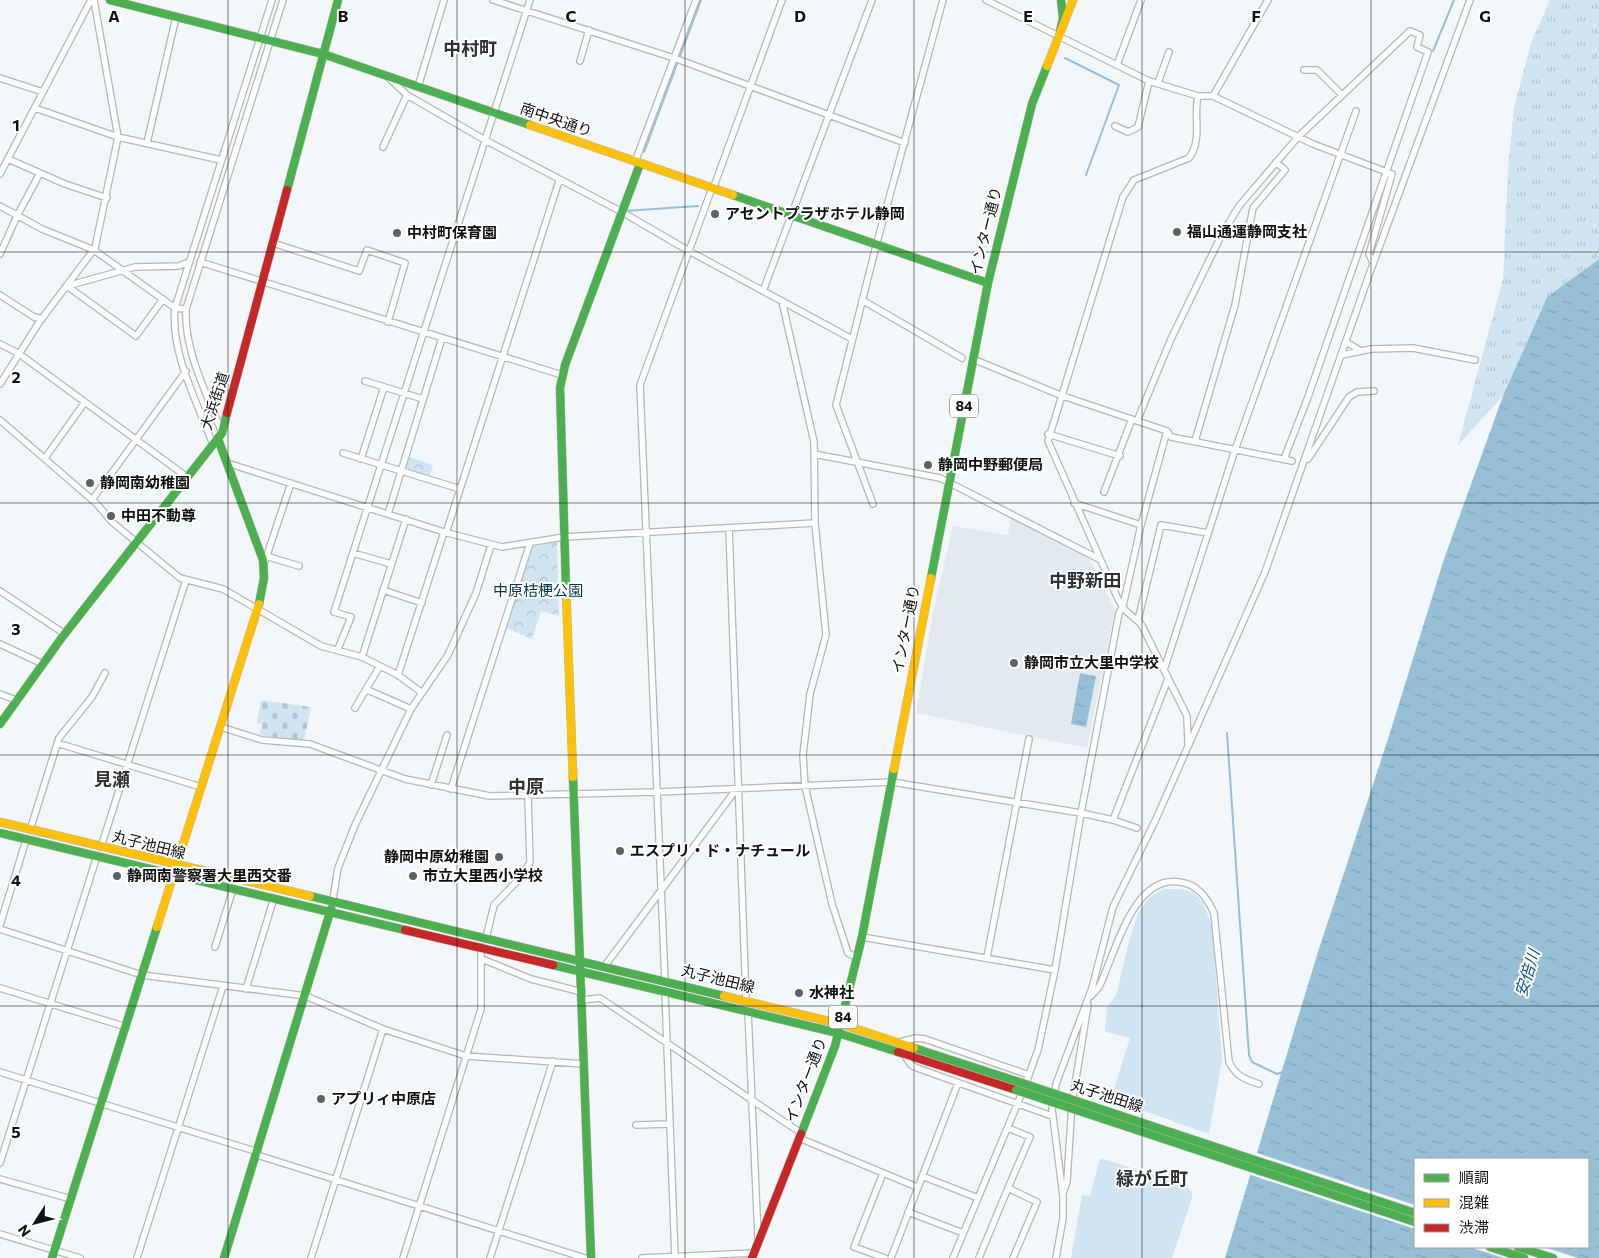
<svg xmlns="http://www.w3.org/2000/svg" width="1599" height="1258" font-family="Commissioner,'Noto Sans JP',sans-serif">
	<defs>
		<pattern id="grass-tufts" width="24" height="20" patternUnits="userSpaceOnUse" patternTransform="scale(1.25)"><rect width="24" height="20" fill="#d0e5f1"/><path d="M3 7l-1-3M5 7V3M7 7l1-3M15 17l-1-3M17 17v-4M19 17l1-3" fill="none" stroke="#b1c3ce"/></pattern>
		<pattern id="cemetery-stones" width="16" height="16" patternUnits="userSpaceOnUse" patternTransform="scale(1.25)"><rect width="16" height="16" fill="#d0e5f1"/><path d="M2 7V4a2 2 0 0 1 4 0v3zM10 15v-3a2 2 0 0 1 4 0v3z" fill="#b1c3ce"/></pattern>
		<pattern id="park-crowns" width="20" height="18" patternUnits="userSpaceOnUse" patternTransform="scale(1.25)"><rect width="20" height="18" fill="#d0e5f1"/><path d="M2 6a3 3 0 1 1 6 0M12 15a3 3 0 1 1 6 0" fill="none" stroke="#b1c3ce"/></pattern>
		<pattern id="water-ripples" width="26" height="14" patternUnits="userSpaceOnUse" patternTransform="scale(1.25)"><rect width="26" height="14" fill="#97c0d7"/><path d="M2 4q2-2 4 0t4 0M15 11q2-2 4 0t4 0" fill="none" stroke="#81a4b8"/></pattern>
	</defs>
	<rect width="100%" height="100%" fill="#f4f7f9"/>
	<path fill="#e3eaef" d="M 1010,518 L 1089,558 L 1115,610 L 1087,748 L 916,713 L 933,612 L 953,526 L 1008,535 Z"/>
	<path fill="url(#grass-tufts)" d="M 1550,0 L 1599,0 L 1599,259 L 1547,297 L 1503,396 L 1458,445 L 1503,279 L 1508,168 L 1514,108 L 1531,43 Z"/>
	<path fill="url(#cemetery-stones)" d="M 261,700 L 311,707 L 304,741 L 260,735 L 262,724 L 257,723 Z"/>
	<path fill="url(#park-crowns)" d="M 409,457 L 433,465 L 430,476 L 405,468 Z
		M 557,542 L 559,616 L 541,611 L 532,639 L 506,628 L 532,547 Z"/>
	<path fill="#d0e5f1" d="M 1164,889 L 1180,889 L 1193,892 L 1203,903 L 1212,925 L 1222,1060 L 1209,1134 L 1111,1099 L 1130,1038 L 1105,1032 L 1107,1007 L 1116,996 L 1129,941 L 1138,913 L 1150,897 Z
		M 1100,1158 L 1185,1185 L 1192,1192 L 1192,1198 L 1172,1258 L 1071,1258 L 1082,1195 L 1090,1196 Z"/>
	<path fill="url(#water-ripples)" fill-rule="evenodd" d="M 1599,259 L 1599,1258 L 1225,1258 L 1317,955 L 1388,739 L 1444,559 L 1503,396 L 1547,297 ZM 1415,1159 L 1588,1159 L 1588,1247 L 1415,1247 Z
		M 1080,673 L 1096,676 L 1086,727 L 1071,724 Z"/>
	<path fill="#f4f7f9" d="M 1254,1152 L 1415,1205 L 1415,1229 L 1248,1174 Z
		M 1469,1247 L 1544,1247 L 1578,1258 L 1504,1258 Z"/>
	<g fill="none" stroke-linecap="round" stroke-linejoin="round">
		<path stroke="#97c0d7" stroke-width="2" d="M 1433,51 L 1454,0
			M 1065,58 L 1119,85 L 1086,175
			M 644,152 L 701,0
			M 625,211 L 698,206
			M 1227,733 L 1249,1055 L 1252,1062 L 1277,1074 L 1283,1072"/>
		<g stroke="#b4b6b7" stroke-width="8">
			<path id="street" d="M 493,0 L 674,58 L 905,143
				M 986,0 L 1149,81 L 1198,96 L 1213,96 L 1268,0
				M 580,61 L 589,30
				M 1117,65 L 1141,0
				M 1304,70 L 1317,70 L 1342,95
				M 0,78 L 43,92
				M 389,78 L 407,95 L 485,140 L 622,212 L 689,251 L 852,339
				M 1158,83 L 1169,52
				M 418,87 L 444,0
				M 1213,96 L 1313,144 L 1392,174 L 1369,254 L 1373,263
				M 35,108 L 118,137 L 221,160
				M 1115,126 L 1128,132 L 1138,127 L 1149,81
				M 147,143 L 176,17
				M 383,147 L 407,95
				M 8,159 L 65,184 L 107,198
				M 635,162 L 696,0
				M 0,174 L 91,0
				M 713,189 L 782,0
				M 0,206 L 42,229 L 94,250 L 175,308 L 186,309
				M 273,243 L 359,271 L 367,250 L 405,263 L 388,322
				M 0,254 L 17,216 L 40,173
				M 200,262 L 562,375
				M 763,291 L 872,0
				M 0,295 L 34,317 L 42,319
				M 163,299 L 136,336 L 67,286 L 135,267 L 179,266 L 189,262
				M 862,300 L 962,358
				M 782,301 L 814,442 L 815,523 L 826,635 L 810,694 L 803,755 L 805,786 L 832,904 L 848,953 L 857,958
				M 1346,342 L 1361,351
				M 0,344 L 18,353 L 187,477
				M 1342,355 L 1371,349 L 1413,348 L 1475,360
				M 973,359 L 1060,395 L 1167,431 L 1171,437 L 1292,461
				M 365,381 L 423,399
				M 0,384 L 40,321 L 95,248 L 118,137 L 94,0
				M 0,420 L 97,504 L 112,522 L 180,578 L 223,589 L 321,646 L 362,657 L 398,675 L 421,692
				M 1137,421 L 1171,339 L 1221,236 L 1239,206 L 1298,137 L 1410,31 L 1420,35 L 1417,47 L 1428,52 L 1308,397 L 1284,459
				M 222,433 C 207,393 184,352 186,309 L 283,0
				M 1048,434 L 1120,456
				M 1195,441 L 1235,305 L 1253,208 L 1285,170 L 1276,162
				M 213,445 C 198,403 170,353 175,308 L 272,0
				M 343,453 L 460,489
				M 814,454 L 940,478 L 1099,559
				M 45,458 L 85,402
				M 361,459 L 384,387
				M 1308,459 L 1349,397 L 1357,392 L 1374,391
				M 227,463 L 444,532 L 502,547 L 564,537 L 815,523
				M 1104,492 L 1132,419
				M 92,500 L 186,371
				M 1074,503 L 1141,525
				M 873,504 L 836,405 L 876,246 L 943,0
				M 388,514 L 442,338
				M 729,528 L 746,1000
				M 446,533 L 559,181
				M 353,553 L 391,564
				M 269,557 L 299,566
				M 263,567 L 291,483
				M 383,590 L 422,603
				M 0,591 L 65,634
				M 1138,620 L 1161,525 L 1208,533
				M 0,644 L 43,664
				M 338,649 L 351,617 L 334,612 L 530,0
				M 362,657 L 406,519
				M 1164,670 L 1235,450 L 1356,111
				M 398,675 L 444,532
				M 365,691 L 380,666
				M 0,694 L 16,700
				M 355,708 L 365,691 L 370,691 L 411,709
				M 221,727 L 262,740 L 310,744 L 405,779 L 490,796 L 657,792 L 892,782 L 1081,813 L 1113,820 L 1137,828
				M 57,743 L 201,787
				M 1188,744 L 1187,716 L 1141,624 L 1125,610 L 1118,599 L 1048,441 L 1123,197 L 1134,180 L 1189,158 C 1203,139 1193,117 1198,96
				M 431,785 L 447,735
				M 451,789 L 530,543
				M 1113,820 L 1168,679
				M 30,830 L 59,738 L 92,697 L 105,673
				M 101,847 L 186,580
				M 332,905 L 338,868 L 355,825 L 411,709 L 448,655 L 476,593 L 491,545
				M 0,925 L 26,840
				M 0,929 L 142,975 L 306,996 L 383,1029 L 466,1056 L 584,1064
				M 862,937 L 1055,970
				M 486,938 L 494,905 L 523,875 L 530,862 L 528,797
				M 215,947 L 233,889
				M 987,957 L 1029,739
				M 482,959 L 531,979 L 582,992
				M 604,967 L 738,787
				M 665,981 L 640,385 L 712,188
				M 0,988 L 126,1027
				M 246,989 L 274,898
				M 665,991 L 675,1258
				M 1091,996 L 1099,987 C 1115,955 1132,875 1179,882 C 1198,884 1207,898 1214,913 L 1229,1062 C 1236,1076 1244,1079 1259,1084
				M 582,1000 L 600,998 L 801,1133
				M 748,1012 L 758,1237
				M 899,1042 L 916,1038 L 925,1039 L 1029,1075
				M 904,1055 L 911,1065 L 917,1068 L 1052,1116
				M 0,1072 L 258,1152
				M 636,1125 L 670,1124
				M 1008,1128 L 1030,1137 L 1008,1188 L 1037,1202 L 1013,1258
				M 799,1138 L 917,1187
				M 257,1155 L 585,1258
				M 0,1163 L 97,856
				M 883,1173 L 854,1247 L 885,1258
				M 922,1176 L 978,1198
				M 0,1179 L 71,1199
				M 1064,1191 L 1067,1181 L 1072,1103 L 1088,1005
				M 908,1212 L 963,1233
				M 0,1234 L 80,1258
				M 137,1258 L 223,986
				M 311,1258 L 383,1029
				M 403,1258 L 481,1009 L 481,947
				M 490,1258 L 553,1061
				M 642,1258 L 754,1253
				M 891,1258 L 958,1083
				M 953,1258 L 1024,1088 L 1038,1050 L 1055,970 L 1081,813 L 1119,613 L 1123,606 L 1141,525 L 1167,431
				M 979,1258 L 1008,1188
				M 1056,1258 L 1063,1218 L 1063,1196 L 1052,1109 L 1056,1084 L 1092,988 L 1113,907 L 1156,819 L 1265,572 L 1369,275 L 1470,0"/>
		</g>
		<g stroke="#b4b6b7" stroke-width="9">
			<path id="fast" d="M 110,0 L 323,54 L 530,125
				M 1059,36 L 1063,18 L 1061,0
				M 287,190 L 338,0
				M 733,195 L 988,283
				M 218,439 L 263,560 L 264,578 L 259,604
				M 931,578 L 988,283 L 1032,104 L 1047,66
				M 566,589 L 560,388 L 565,365 L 640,164
				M 0,724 L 63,636 L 222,433 L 227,413
				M 573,777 L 591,1258
				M 0,833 L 405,930
				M 310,896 L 724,996
				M 553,965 L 838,1033 L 898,1052
				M 914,1048 L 1019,1082
				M 801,1134 L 835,1046 L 862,937 L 894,769
				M 1490,1247 L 1524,1258
				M 1518,1247 L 1553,1258
				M 52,1258 L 157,927
				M 224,1258 L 331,909"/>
		</g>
		<g stroke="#b4b6b7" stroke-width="9">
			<path id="slow" d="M 1047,66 L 1073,0
				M 530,125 L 733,195
				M 566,589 L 573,777
				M 894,769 L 931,578
				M 0,822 L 310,896
				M 157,927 L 259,604
				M 724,996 L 841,1024 L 914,1048"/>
		</g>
		<g stroke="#b4b6b7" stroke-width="9">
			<path id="jam" d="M 227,413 L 287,190
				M 405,930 L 553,965
				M 898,1052 L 1016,1090
				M 752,1258 L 801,1134"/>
		</g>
		<use href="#street" stroke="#fdfefe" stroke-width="5.5"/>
		<use href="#fast" stroke="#4caf50" stroke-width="8"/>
		<use href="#slow" stroke="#ffc107" stroke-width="8"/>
		<use href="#jam" stroke="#c62828" stroke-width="8"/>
		<g stroke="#b4b6b7" stroke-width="9" stroke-linecap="butt">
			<path id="fast-bridge" d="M 1019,1082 L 1415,1213
				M 1016,1090 L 1415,1222"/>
		</g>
		<use href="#fast-bridge" stroke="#4caf50" stroke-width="8"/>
	</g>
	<path fill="none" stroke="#0f1111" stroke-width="1" stroke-opacity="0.55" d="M 228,0 L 228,1258M 457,0 L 457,1258M 685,0 L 685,1258M 914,0 L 914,1258M 1142,0 L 1142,1258M 1371,0 L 1371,1258M 0,252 L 1599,252M 0,503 L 1599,503M 0,755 L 1599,755M 0,1006 L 1599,1006"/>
	<g fill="#5f6262" stroke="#fff" stroke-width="2">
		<circle cx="715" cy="214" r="5"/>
		<circle cx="1177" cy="232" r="5"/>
		<circle cx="397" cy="233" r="5"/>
		<circle cx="928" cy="465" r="5"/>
		<circle cx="90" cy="483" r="5"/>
		<circle cx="111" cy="516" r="5"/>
		<circle cx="1014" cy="663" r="5"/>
		<circle cx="620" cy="851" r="5"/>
		<circle cx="499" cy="857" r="5"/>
		<circle cx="117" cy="876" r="5"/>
		<circle cx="413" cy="876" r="5"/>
		<circle cx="799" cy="993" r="5"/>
		<circle cx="321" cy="1099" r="5"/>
	</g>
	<g text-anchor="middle" stroke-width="4" stroke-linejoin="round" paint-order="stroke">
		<g fill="#fff" stroke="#575858" stroke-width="1">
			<rect x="950" y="394.5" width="28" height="23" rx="4"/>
			<rect x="829" y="1005.5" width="28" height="23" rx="4"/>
		</g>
		<g font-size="14" font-weight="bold" fill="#0f1111">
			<text x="964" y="411">84</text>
			<text x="843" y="1022">84</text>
		</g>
		<g font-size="15" fill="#0f1111" stroke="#fff">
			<text transform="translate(556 120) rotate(19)" y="5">南中央通り</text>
			<text transform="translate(986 231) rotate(-76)" y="5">インター通り</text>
			<text transform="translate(215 401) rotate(-72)" y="5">大浜街道</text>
			<text transform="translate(906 629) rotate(-79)" y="5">インター通り</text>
			<text transform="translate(149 845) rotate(14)" y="5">丸子池田線</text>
			<text transform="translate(718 979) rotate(14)" y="5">丸子池田線</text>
			<text transform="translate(806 1080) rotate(-69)" y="5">インター通り</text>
			<text transform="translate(1107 1096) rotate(18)" y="5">丸子池田線</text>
		</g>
		<g font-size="15" font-weight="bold" fill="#0f1111" stroke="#fff" text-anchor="start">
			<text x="725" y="219">アセントプラザホテル静岡</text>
			<text x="1187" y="237">福山通運静岡支社</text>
			<text x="407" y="238">中村町保育園</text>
			<text x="938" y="470">静岡中野郵便局</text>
			<text x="100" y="488">静岡南幼稚園</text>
			<text x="121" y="521">中田不動尊</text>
			<text x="1024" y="668">静岡市立大里中学校</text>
			<text x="630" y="856">エスプリ・ド・ナチュール</text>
			<text x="489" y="862" text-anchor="end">静岡中原幼稚園</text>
			<text x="127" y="881">静岡南警察署大里西交番</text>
			<text x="423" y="881">市立大里西小学校</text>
			<text x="809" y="998">水神社</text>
			<text x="331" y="1104">アプリィ中原店</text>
		</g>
		<g font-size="15" fill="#06394f" stroke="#fff">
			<text x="538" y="596">中原桔梗公園</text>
		</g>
		<g font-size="16" font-style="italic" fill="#0e5878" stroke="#fff">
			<text transform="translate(1527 973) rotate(-73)" y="6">安倍川</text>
		</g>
		<g font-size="18" font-weight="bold" fill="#2f3234" stroke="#fff">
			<text x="470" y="55">中村町</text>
			<text x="1085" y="587">中野新田</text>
			<text x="112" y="786">見瀬</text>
			<text x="526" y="793">中原</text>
			<text x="1152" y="1185">緑が丘町</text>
		</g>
	</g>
	<g font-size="16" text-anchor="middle" font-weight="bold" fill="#0f1111" stroke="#fff" stroke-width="4" stroke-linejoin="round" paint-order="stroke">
		<text x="114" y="22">A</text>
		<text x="343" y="22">B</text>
		<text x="571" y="22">C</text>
		<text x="800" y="22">D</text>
		<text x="1028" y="22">E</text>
		<text x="1256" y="22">F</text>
		<text x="1485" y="22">G</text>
		<text x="16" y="131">1</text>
		<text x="16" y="383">2</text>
		<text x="16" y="635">3</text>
		<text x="16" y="886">4</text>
		<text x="16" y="1138">5</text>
	</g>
	<rect x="1414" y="1158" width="175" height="90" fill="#ffffff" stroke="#9fa0a0"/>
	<rect x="1424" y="1174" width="25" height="8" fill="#4caf50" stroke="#9fa0a0"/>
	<text x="1459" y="1183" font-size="15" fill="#0f1111">順調</text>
	<rect x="1424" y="1199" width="25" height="8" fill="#ffc107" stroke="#9fa0a0"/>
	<text x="1459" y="1208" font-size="15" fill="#0f1111">混雑</text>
	<rect x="1424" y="1224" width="25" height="8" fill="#c62828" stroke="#9fa0a0"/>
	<text x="1459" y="1233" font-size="15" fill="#0f1111">渋滞</text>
	<g transform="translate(35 1223) rotate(234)" stroke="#ffffff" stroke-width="4" paint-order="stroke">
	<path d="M0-4L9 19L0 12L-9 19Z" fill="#0f1111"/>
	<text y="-8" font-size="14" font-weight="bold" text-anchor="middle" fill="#0f1111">N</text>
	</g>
</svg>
